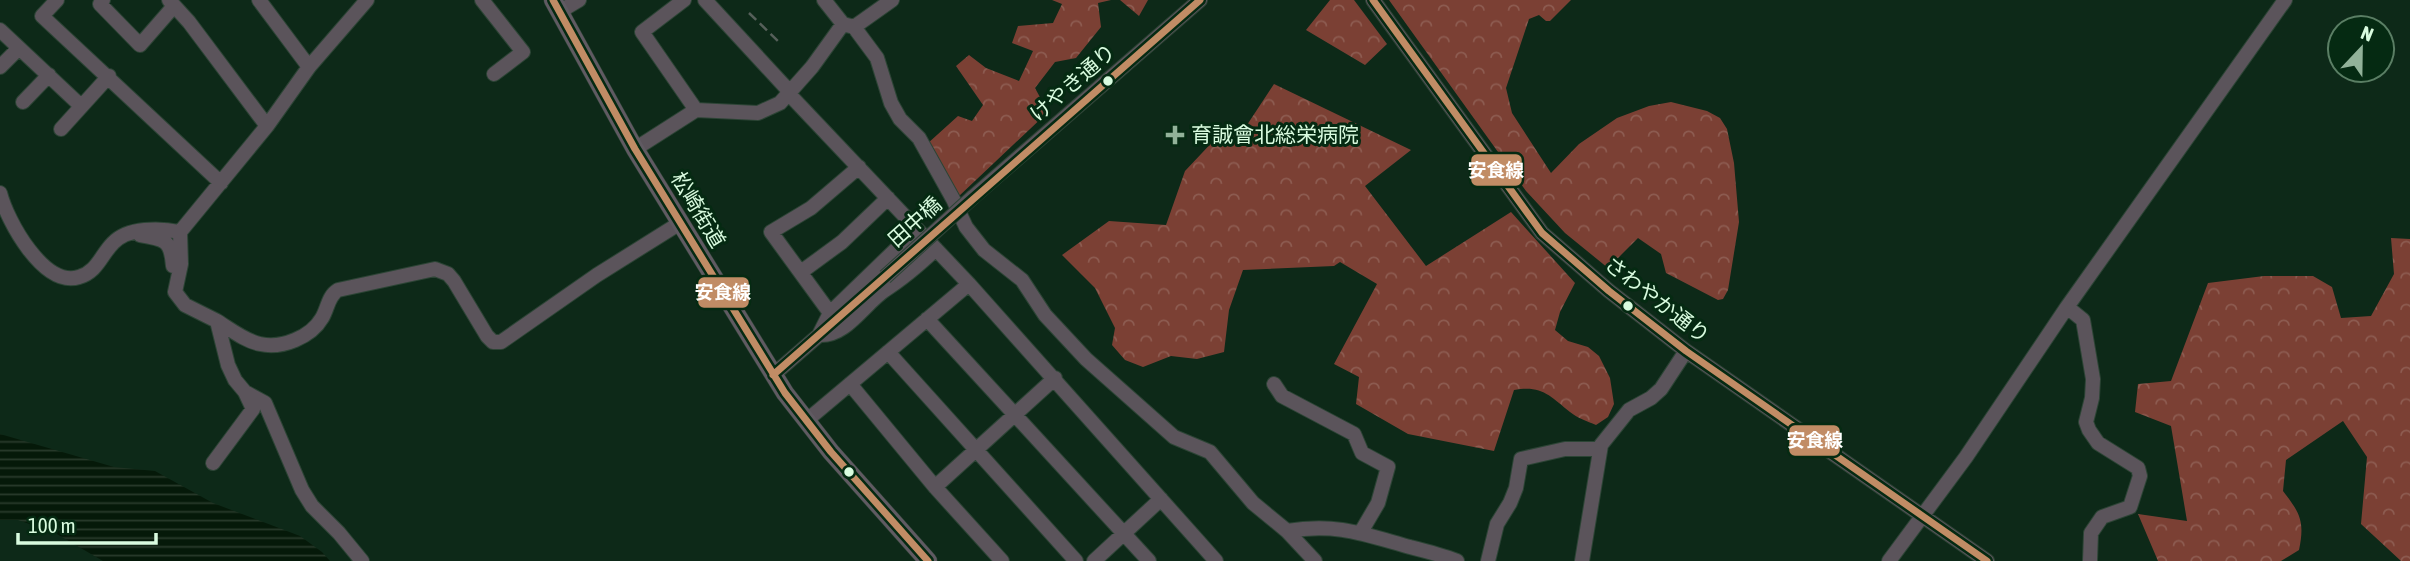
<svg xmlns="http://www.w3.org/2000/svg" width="2410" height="561" font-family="'Asap Condensed','Noto Sans JP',sans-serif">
	<defs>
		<pattern id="forest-crowns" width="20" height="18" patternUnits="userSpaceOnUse" patternTransform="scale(1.75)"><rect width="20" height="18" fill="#7b4034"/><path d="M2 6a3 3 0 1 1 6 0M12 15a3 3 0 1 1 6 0" fill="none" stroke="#8d5c51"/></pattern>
		<pattern id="water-rules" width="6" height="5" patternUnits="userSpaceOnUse" patternTransform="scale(1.75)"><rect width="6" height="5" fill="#051909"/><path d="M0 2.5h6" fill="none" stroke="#293b2c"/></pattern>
	</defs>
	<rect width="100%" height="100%" fill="#0d2918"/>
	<path fill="url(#forest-crowns)" d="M 1052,0 L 1111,0 L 1098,3 L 1101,27 L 1076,58 L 1055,62 L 1035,88 L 1048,112 L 958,197 L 927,144 L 958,116 L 972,121 L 983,105 L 956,66 L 969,55 L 986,68 L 1019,81 L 1033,51 L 1012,43 L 1018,26 L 1053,23 L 1062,4 Z
		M 1120,0 L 1148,0 L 1139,16 Z
		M 1330,0 L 1354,0 L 1387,44 L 1365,65 L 1306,30 Z
		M 1389,0 L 1571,0 L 1550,21 L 1546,21 L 1539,15 L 1529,19 L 1506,88 L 1512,113 L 1551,173 L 1579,144 L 1617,118 L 1649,106 L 1671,102 L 1707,111 L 1720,118 L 1727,129 L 1734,163 L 1739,222 L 1728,290 L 1723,299 L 1718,300 L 1666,273 L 1661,254 L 1638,238 L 1608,268 L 1565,233 L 1526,191 Z
		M 1274,84 L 1411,150 L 1365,186 L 1426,266 L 1511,212 L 1575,283 L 1560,312 L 1555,330 L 1568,341 L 1588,347 L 1599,356 L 1610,378 L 1614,404 L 1608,417 L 1596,425 C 1587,421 1577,418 1570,412 C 1550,396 1542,385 1514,390 L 1494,451 L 1408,434 L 1356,404 L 1359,377 L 1334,364 L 1377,284 L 1340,262 L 1334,266 L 1243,270 L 1229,310 L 1224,352 L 1197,359 L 1171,356 L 1143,367 L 1125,360 L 1112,345 L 1115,328 L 1095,288 L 1062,255 L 1109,221 L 1166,225 L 1185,171 L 1218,136 L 1245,128 Z
		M 2391,238 L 2410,239 L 2410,561 L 2401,561 L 2361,524 L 2367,457 L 2343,421 L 2286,460 L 2283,491 C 2300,513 2305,521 2299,550 L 2281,561 L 2158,561 L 2138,514 L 2187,521 L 2171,426 L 2135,412 L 2138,384 L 2171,381 L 2208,283 L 2264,276 L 2313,276 L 2332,287 L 2341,318 L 2371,316 L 2394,274 Z"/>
	<path fill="url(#water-rules)" d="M 0,434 L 114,467 L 155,471 L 213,503 L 300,536 L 322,552 L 330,561 L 103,561 L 55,533 L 18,520 L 0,520 Z"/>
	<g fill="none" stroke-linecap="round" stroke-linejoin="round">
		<g stroke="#2c4435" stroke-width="16">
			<path id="minor" d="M 57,0 L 42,16 L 221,183
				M 103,0 L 100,4 L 140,45 L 174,6
				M 169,0 L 189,22 L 267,126 L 180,232 L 181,264 L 175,292 L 185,305 L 217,321 L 228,365 L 235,380 L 245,392 L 265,403 L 302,490 L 312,506 L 339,533 L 362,561
				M 259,0 L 309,67
				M 482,0 L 523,52 L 494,74
				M 684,0 L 642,32 L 696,110
				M 705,0 L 789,91
				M 824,0 L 843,24 L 854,27 L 877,58 L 891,103 L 900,119 L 919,138 L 953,199 L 966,227 L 984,250 L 1022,280 L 1045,315 L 1086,359 L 1174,437 L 1210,452 L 1253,503 L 1287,531 L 1315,561
				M 1373,0 L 1542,233 L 1609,291 L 1686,351 L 1987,561
				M 559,12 L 579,0
				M 854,27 L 892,0
				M 0,30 L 81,106
				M 0,67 L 19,48
				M 788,93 L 969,284 L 1216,561
				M 23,102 L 49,75
				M 267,126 L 309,67 L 367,0
				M 61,129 L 109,76
				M 635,149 L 696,110 L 758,113 L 780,103 L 812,67 L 843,24
				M 0,193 C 7,221 44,288 79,277 C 97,272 101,255 113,243 C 128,227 160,228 180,232
				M 973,197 L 1200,0
				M 917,229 L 830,313 L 819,335 C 846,337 864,304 885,290 C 904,278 920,264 936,249
				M 140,235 C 165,239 171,240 173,266
				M 801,272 L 842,242 L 888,198
				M 852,306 L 885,277
				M 2067,307 L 2083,320 L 2093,379 L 2092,398 L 2086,422 L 2089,430 L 2098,443 L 2138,468 L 2140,476 L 2130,507 L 2102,517 L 2091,533 L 2090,561
				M 830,313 L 771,232 L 811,208 L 859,167
				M 927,319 L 1149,561
				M 217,321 C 230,329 245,341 260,344 C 282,349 311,337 322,318 C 328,308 328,296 338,290 L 435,269 L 448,274 L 454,281 L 487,336 L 493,342 L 501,342 L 597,275 L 680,223
				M 888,352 L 1076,561
				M 773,375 L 826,329
				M 850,384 L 935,487 L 1002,561
				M 1274,384 L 1282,396 L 1354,434 L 1362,453 L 1388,467 L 1378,503 L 1361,532
				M 806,421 L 969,284
				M 213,463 L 253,409 L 245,392
				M 935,487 L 1055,378
				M 1287,531 C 1337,523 1363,534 1410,547 C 1426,551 1442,555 1457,561
				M 1094,561 L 1161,499
				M 1488,561 L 1497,524 L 1510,503 L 1516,488 L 1521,459 L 1565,449 L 1599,449
				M 1582,561 L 1601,445 L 1629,410 L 1651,398 L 1661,389 L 1686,351
				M 1889,561 L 1966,457 L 2067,307 L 2285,0"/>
		</g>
		<g stroke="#2c4435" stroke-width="19">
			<path id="major" d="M 553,0 L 635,149 L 785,393 L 831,452 L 928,561"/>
		</g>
		<use href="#minor" stroke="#5b545b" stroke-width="14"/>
		<use href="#major" stroke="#605a62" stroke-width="18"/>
		<path stroke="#56605a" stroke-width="2.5" stroke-dasharray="10 5" stroke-linecap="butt" d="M 749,13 L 779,42"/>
		<g stroke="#2c4435" stroke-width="16" stroke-linecap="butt">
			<path id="minor-bridge" d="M 885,277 L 973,197"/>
		</g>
		<use href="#minor-bridge" stroke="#5b545b" stroke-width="14"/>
		<g stroke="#052a12" stroke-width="12">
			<path id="bus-1" d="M 553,0 L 635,149 L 785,393 L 831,452 L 928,561
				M 1373,0 L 1542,233 L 1609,291 L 1686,351 L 1987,561
				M 773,375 L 1200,0"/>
		</g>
		<use href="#bus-1" stroke="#c18c65" stroke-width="7"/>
	</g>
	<g fill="#d9fbdf" stroke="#052a12" stroke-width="2.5">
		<circle cx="1108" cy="81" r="6"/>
		<circle cx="1628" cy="306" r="6"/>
		<circle cx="849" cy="472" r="6"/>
	</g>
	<path fill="#92b299" stroke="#052a12" stroke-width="2.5" d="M1171.5 124.5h7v7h7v7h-7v7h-7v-7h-7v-7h7z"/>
	<g text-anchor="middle" stroke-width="6" stroke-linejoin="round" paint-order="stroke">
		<g font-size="21" fill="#d9fbdf" stroke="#052a12">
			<text transform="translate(1073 83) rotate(-41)" y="7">けやき通り</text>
			<text transform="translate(698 210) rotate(59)" y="7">松崎街道</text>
			<text transform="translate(915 222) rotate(-42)" y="7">田中橋</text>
			<text transform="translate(1657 300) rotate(38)" y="7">さわやか通り</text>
		</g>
		<g font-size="21" fill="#d9fbdf" stroke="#052a12" text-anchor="start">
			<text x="1191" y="142">育誠會北総栄病院</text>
		</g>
	</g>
	<g stroke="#052a12" stroke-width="2.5">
		<rect x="1470" y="153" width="53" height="34" rx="7" fill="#c18c65"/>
		<rect x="697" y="276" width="53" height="33" rx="7" fill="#c18c65"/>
		<rect x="1788" y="424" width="53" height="33" rx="7" fill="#c18c65"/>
	</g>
	<g font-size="19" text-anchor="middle" font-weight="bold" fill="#fff">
		<text x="1496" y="177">安食線</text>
		<text x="723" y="299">安食線</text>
		<text x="1815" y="447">安食線</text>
	</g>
	<g transform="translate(2361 49) rotate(22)"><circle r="33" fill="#052a12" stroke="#5a7e64" stroke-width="2"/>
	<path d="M0-5L12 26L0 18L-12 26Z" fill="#92b299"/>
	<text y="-10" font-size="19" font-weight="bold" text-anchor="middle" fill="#d9fbdf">N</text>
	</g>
	<path d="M18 533v10h138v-10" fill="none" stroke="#d9fbdf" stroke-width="3.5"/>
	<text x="28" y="533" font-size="21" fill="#d9fbdf" stroke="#052a12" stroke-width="5" paint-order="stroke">100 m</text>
</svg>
